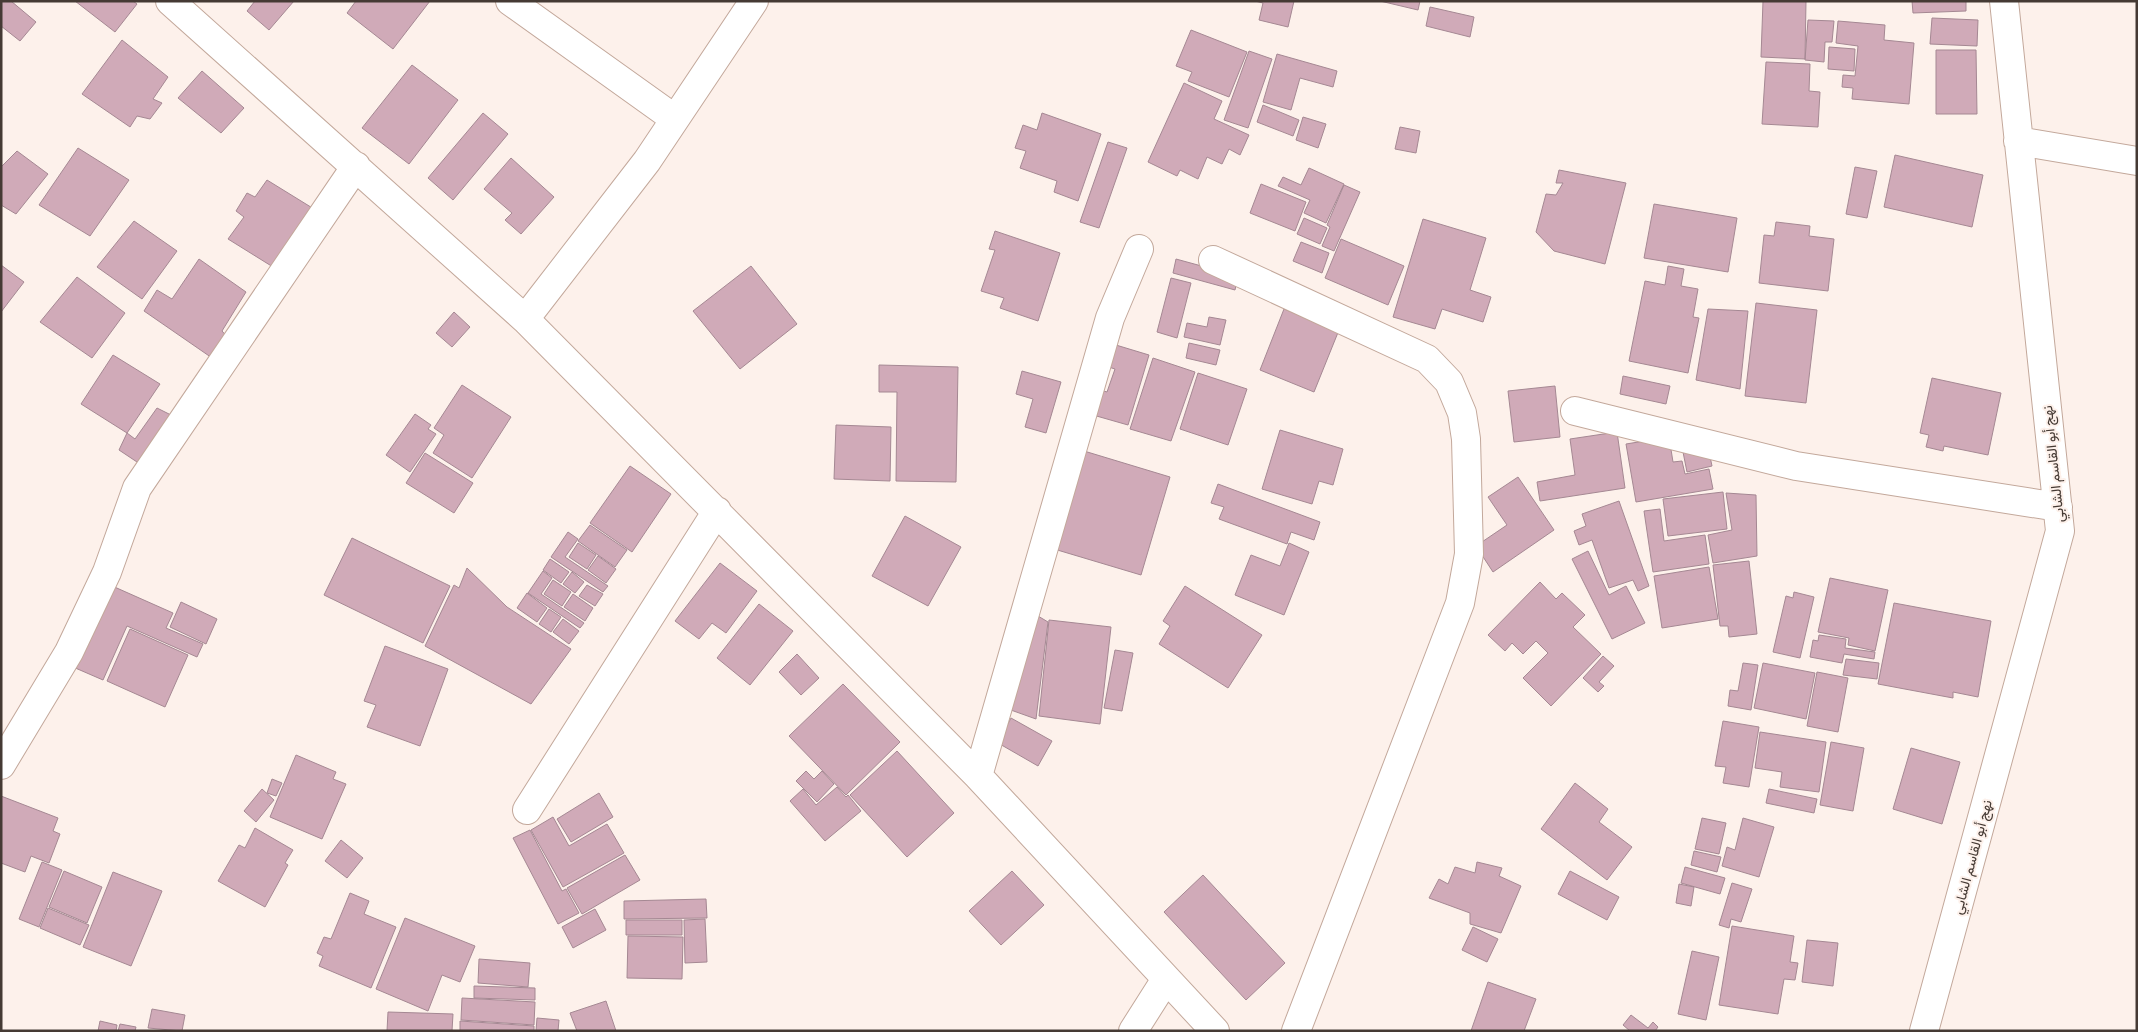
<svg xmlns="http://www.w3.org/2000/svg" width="2138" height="1032" font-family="'Source Sans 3',Vazirmatn,sans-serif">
	<rect width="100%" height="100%" fill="#fdf1eb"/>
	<path fill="#d0aab8" stroke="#a58893" d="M 1,1 L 11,1 L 36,22 L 20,41 L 1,26 Z
		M 75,1 L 133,1 L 137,4 L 115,32 Z
		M 255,1 L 294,1 L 269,30 L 247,11 Z
		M 356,1 L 430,1 L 393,49 L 347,13 Z
		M 1255,1 L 1294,1 L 1288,27 L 1259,20 L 1263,3 Z
		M 1380,1 L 1420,1 L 1418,10 Z
		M 1763,1 L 1806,1 L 1805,59 L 1761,57 Z
		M 1912,1 L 1966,1 L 1966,11 L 1913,13 Z
		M 1430,7 L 1474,17 L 1470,37 L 1426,26 Z
		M 1932,18 L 1978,20 L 1977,46 L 1930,44 Z
		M 1808,20 L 1834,21 L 1832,42 L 1825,42 L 1824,62 L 1805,60 Z
		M 1838,21 L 1885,25 L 1884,40 L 1914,43 L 1909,104 L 1852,99 L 1853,88 L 1842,87 L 1843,75 L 1855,76 L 1858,46 L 1836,43 Z
		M 1191,30 L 1247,52 L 1229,97 L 1188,81 L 1192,72 L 1176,66 Z
		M 122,40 L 168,77 L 153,99 L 162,103 L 150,119 L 137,116 L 130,127 L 82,94 Z
		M 1829,47 L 1855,49 L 1854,71 L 1828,69 Z
		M 1936,50 L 1976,50 L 1977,114 L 1936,114 Z
		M 1249,51 L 1272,59 L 1248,128 L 1224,120 Z
		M 1277,54 L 1337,71 L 1333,87 L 1300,78 L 1291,110 L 1263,102 Z
		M 1766,62 L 1810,64 L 1809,91 L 1820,92 L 1818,127 L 1762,124 Z
		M 412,65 L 458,100 L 409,164 L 362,128 Z
		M 202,71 L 244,108 L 221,133 L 178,98 Z
		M 1184,83 L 1222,101 L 1214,119 L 1249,135 L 1240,155 L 1229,149 L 1222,164 L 1207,157 L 1198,179 L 1180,170 L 1177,176 L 1148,162 Z
		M 1263,105 L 1299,120 L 1293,136 L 1257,122 Z
		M 483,113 L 508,134 L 453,200 L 428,178 Z
		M 1042,113 L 1101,134 L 1078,201 L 1054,192 L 1057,181 L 1020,168 L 1026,151 L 1015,148 L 1023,125 L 1037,130 Z
		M 1303,117 L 1326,124 L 1318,148 L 1296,140 Z
		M 1400,127 L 1420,131 L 1416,153 L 1395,149 Z
		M 1108,142 L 1127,148 L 1099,228 L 1080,222 Z
		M 78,148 L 129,180 L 90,236 L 39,205 Z
		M 17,151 L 48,174 L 16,214 L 1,205 L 1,167 Z
		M 1895,155 L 1983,175 L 1972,227 L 1884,207 Z
		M 511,158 L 554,197 L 521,234 L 505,220 L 512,213 L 484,189 Z
		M 1855,167 L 1877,171 L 1867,218 L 1846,214 Z
		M 1309,168 L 1344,184 L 1326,223 L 1304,213 L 1310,200 L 1278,186 L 1283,177 L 1301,185 Z
		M 1559,170 L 1626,183 L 1605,264 L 1554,251 L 1536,232 L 1546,194 L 1556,195 L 1563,183 L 1556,183 Z
		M 267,180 L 314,209 L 273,267 L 228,239 L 244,217 L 236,211 L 247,193 L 255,197 Z
		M 1261,184 L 1306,202 L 1295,231 L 1250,213 Z
		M 1344,185 L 1360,192 L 1334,251 L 1322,246 L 1330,227 L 1327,225 Z
		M 1654,204 L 1737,218 L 1728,272 L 1644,258 Z
		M 1304,218 L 1327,228 L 1320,244 L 1297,234 Z
		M 1423,219 L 1486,238 L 1470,290 L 1491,297 L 1483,322 L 1442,309 L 1435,329 L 1393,317 Z
		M 134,221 L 177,251 L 142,299 L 97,267 Z
		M 1776,222 L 1810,226 L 1809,236 L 1834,239 L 1828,291 L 1759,283 L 1764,235 L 1774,236 Z
		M 995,231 L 1060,253 L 1038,321 L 1000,308 L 1004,298 L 981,291 L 995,250 L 989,249 Z
		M 1341,239 L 1404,266 L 1388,305 L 1325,278 Z
		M 1301,242 L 1329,253 L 1322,273 L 1293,261 Z
		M 199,259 L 246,292 L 222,331 L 230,340 L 215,360 L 144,311 L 157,290 L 172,299 Z
		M 1176,259 L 1238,276 L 1235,290 L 1173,273 Z
		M 1,265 L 24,282 L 1,312 Z
		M 751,266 L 797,324 L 740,369 L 693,311 Z
		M 1668,266 L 1684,269 L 1681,286 L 1698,289 L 1693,317 L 1699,318 L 1688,373 L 1629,361 L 1645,281 L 1665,285 Z
		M 77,277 L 125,313 L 92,358 L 40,322 Z
		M 1171,278 L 1191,283 L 1177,338 L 1157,332 Z
		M 1756,303 L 1817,310 L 1806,403 L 1745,396 Z
		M 1284,309 L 1339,330 L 1314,392 L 1260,370 Z
		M 1708,309 L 1748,311 L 1740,389 L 1696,380 Z
		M 454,312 L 470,327 L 452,347 L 436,333 Z
		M 1209,317 L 1226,320 L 1220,345 L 1184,337 L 1187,323 L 1207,327 Z
		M 1106,342 L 1149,355 L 1128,425 L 1086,413 L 1094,388 L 1107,392 L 1115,369 L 1099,364 Z
		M 1189,343 L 1220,350 L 1216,365 L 1186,358 Z
		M 113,355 L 160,384 L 127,433 L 81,404 Z
		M 1153,358 L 1195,372 L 1171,441 L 1130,429 Z
		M 879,365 L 958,367 L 956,482 L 896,481 L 897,392 L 879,392 Z
		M 1022,371 L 1061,382 L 1046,433 L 1025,427 L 1033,399 L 1016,394 Z
		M 1198,373 L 1247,389 L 1228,445 L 1180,429 Z
		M 1623,376 L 1670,386 L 1666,404 L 1620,394 Z
		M 1932,378 L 2001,393 L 1988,455 L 1944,446 L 1943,451 L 1926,447 L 1929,435 L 1920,433 Z
		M 462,385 L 511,417 L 472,478 L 433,453 L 444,435 L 434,428 Z
		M 1555,386 L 1560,437 L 1514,442 L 1508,391 Z
		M 157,408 L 177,418 L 146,468 L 119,450 L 127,433 L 135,439 Z
		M 415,414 L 431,425 L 428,429 L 436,434 L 410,472 L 386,455 Z
		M 836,425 L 891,427 L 890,481 L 834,479 Z
		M 1280,430 L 1343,449 L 1333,485 L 1319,481 L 1312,504 L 1262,489 Z
		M 1617,432 L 1625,488 L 1540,501 L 1537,482 L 1575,475 L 1570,439 Z
		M 1669,437 L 1673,462 L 1682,461 L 1685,474 L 1709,469 L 1713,489 L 1636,502 L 1626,444 Z
		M 1708,447 L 1712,466 L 1687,472 L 1683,452 Z
		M 1084,451 L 1170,477 L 1141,575 L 1054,549 Z
		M 425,453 L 473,483 L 454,513 L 406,483 Z
		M 630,466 L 671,494 L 632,552 L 590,523 Z
		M 1518,477 L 1554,530 L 1493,572 L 1476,546 L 1507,525 L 1488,497 Z
		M 1218,484 L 1320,522 L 1314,540 L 1291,532 L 1287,544 L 1219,519 L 1224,507 L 1211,503 Z
		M 1723,492 L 1727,529 L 1668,536 L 1663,499 Z
		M 1726,493 L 1756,495 L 1757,556 L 1713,563 L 1708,535 L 1732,530 Z
		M 1619,501 L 1649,586 L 1638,591 L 1633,580 L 1609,588 L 1592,540 L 1579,545 L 1574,531 L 1586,526 L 1582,514 Z
		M 1660,509 L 1664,541 L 1705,535 L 1709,564 L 1653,572 L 1644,511 Z
		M 905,516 L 961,547 L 928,606 L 872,576 Z
		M 590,525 L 627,550 L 615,567 L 578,541 Z
		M 568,532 L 578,539 L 565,557 L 608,586 L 603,592 L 551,557 Z
		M 352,538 L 450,586 L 423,643 L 324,595 Z
		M 578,543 L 596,555 L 587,569 L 569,557 Z
		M 1289,543 L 1309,552 L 1284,615 L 1235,595 L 1251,555 L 1280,566 Z
		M 1588,551 L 1609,595 L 1626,586 L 1645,623 L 1612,639 L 1572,559 Z
		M 598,556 L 616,569 L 606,583 L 588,570 Z
		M 550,559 L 569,572 L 561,583 L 543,570 Z
		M 1749,561 L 1757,634 L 1729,637 L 1728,626 L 1720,626 L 1713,565 Z
		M 720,563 L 757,591 L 726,633 L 712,623 L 699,639 L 675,621 Z
		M 1709,567 L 1718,619 L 1662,628 L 1654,576 Z
		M 467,568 L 507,607 L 571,649 L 531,704 L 425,646 L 454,585 L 459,588 Z
		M 543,571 L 552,578 L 541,594 L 584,623 L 580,628 L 528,593 Z
		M 572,572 L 584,582 L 575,593 L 563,584 Z
		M 1830,578 L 1888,590 L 1875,651 L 1848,645 L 1849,638 L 1818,632 Z
		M 553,580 L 571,592 L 562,606 L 544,594 Z
		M 1540,582 L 1556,599 L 1562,593 L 1585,615 L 1573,627 L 1601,654 L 1551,706 L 1523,678 L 1548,653 L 1536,641 L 1523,654 L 1512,643 L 1505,651 L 1488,635 Z
		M 110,585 L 173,613 L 166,628 L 203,644 L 197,657 L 127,626 L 103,680 L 73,667 Z
		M 587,585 L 603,594 L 595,606 L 579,596 Z
		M 1185,586 L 1262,635 L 1228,688 L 1159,644 L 1170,626 L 1163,621 Z
		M 1794,592 L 1814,597 L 1800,658 L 1773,652 L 1786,596 L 1793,598 Z
		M 527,593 L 547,608 L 537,622 L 517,608 Z
		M 573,594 L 593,608 L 585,621 L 564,607 Z
		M 181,602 L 217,619 L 206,644 L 170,627 Z
		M 1894,603 L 1991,621 L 1978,697 L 1953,692 L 1953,698 L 1878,684 Z
		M 759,604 L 793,631 L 750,685 L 717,658 Z
		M 549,609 L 561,617 L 551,632 L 539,624 Z
		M 1038,616 L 1048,622 L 1036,719 L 1008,709 Z
		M 563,619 L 579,631 L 569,644 L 553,632 Z
		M 1049,620 L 1111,627 L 1100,724 L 1039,716 Z
		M 130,629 L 188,655 L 165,707 L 107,681 Z
		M 1819,635 L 1846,639 L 1845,648 L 1875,652 L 1874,659 L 1844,654 L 1842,663 L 1810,657 L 1813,640 L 1818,641 Z
		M 385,646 L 448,669 L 420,746 L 367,727 L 376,705 L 364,701 Z
		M 1115,650 L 1133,653 L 1122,711 L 1104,708 Z
		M 797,654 L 819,678 L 801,695 L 779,672 Z
		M 1603,656 L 1614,666 L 1599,682 L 1604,686 L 1598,692 L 1583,678 Z
		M 1846,659 L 1879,663 L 1877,679 L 1843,675 Z
		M 1743,663 L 1758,665 L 1751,710 L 1728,706 L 1730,690 L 1738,691 Z
		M 1763,663 L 1815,673 L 1806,719 L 1754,708 Z
		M 1817,672 L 1848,678 L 1838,732 L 1807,726 Z
		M 843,684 L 900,742 L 846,795 L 789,736 Z
		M 1011,718 L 1052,741 L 1038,766 L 998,743 Z
		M 1723,721 L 1759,727 L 1749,787 L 1723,783 L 1726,767 L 1715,766 Z
		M 1760,732 L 1826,742 L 1819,792 L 1780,787 L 1782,772 L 1755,768 Z
		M 1831,742 L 1864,748 L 1853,811 L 1820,805 Z
		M 1911,748 L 1960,762 L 1942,824 L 1893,809 Z
		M 897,751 L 954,813 L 907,857 L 850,795 Z
		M 296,755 L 336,772 L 333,779 L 346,784 L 322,839 L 270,817 Z
		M 806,771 L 814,779 L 822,771 L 834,784 L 817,802 L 796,781 Z
		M 272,779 L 282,783 L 276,796 L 267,793 Z
		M 1575,783 L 1608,809 L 1599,822 L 1632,847 L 1607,880 L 1541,829 Z
		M 837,787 L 846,797 L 848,795 L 861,811 L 825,841 L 790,801 L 803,789 L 816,805 Z
		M 262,789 L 274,800 L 256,822 L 244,811 Z
		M 1769,789 L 1817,799 L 1814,813 L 1766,803 Z
		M 599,793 L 613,817 L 571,842 L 557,819 Z
		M 1,796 L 58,818 L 53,831 L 60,834 L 49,863 L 31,856 L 25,872 L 1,863 Z
		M 553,817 L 569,846 L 607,824 L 624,853 L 563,887 L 531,830 Z
		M 1702,818 L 1726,823 L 1719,854 L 1695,849 Z
		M 1743,818 L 1774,827 L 1759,877 L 1722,866 L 1727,847 L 1735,850 Z
		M 255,828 L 293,850 L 285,863 L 288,865 L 265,907 L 218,881 L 239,845 L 245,848 Z
		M 530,830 L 562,891 L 566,889 L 579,913 L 558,924 L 513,838 Z
		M 341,840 L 363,858 L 347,878 L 325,861 Z
		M 1694,851 L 1721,857 L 1717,872 L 1691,865 Z
		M 625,855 L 640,880 L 582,914 L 567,888 Z
		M 42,862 L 62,870 L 39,927 L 19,919 Z
		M 1477,862 L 1502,868 L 1499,876 L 1521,886 L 1501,933 L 1470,924 L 1470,913 L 1429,898 L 1439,879 L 1448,884 L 1455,867 L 1475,873 Z
		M 1685,867 L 1725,878 L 1720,894 L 1681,883 Z
		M 64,871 L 102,887 L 87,923 L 49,907 Z
		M 1012,871 L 1044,905 L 1001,945 L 969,911 Z
		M 1570,871 L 1619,897 L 1607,920 L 1558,894 Z
		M 113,872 L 162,891 L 131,966 L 83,947 Z
		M 1203,875 L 1285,963 L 1246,1000 L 1164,912 Z
		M 1732,883 L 1752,889 L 1741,922 L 1731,919 L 1729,928 L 1719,925 Z
		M 1679,884 L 1694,887 L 1691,906 L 1676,903 Z
		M 350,893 L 369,901 L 364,914 L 396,927 L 371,988 L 319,966 L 323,956 L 317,953 L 324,937 L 331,939 Z
		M 706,899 L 707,918 L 624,919 L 624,901 Z
		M 48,908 L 89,925 L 80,945 L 40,928 Z
		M 595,909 L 606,930 L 573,948 L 562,927 Z
		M 405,918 L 475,946 L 460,982 L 442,975 L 428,1011 L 376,989 Z
		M 705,919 L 707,962 L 685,963 L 684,920 Z
		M 626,920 L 682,920 L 682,935 L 626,935 Z
		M 1732,926 L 1794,936 L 1790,962 L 1798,963 L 1795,980 L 1784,979 L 1778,1014 L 1719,1005 Z
		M 1473,927 L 1498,939 L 1487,962 L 1462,950 Z
		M 628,936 L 683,937 L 682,979 L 627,978 Z
		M 1807,940 L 1838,943 L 1833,986 L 1802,982 Z
		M 1692,951 L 1719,957 L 1706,1020 L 1678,1014 Z
		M 479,959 L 530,963 L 528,987 L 478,983 Z
		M 1488,982 L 1536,999 L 1524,1031 L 1471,1031 Z
		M 474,986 L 535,988 L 535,1000 L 474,998 Z
		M 462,998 L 535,1002 L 534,1025 L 461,1020 Z
		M 606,1001 L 616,1031 L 577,1031 L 570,1013 Z
		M 152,1009 L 185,1015 L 182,1031 L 148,1028 Z
		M 388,1012 L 453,1014 L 452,1031 L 387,1031 Z
		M 1631,1015 L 1648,1028 L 1653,1022 L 1658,1027 L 1655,1031 L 1630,1031 L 1623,1025 Z
		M 537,1018 L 559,1020 L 558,1031 L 536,1031 Z
		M 100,1021 L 117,1025 L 116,1031 L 98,1031 Z
		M 460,1021 L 534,1026 L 534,1031 L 460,1031 Z
		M 120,1024 L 136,1027 L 135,1031 L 118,1031 Z"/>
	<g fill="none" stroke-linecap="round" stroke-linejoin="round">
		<g stroke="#c3a89b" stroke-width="30">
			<path id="minor" d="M 170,1 L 525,319 L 978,776 L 1215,1031
				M 510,1 L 675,119
				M 2018,141 L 2137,161
				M 1213,260 L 1427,359 L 1449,382 L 1462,413 L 1466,439 L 1469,554 L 1460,603 L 1296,1031
				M 525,319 L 647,161 L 754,1
				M 1575,411 L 1796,466 L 2058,507
				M 1,765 L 69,652 L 107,572 L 137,488 L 356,166
				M 978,776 L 1110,318 L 1139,249
				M 527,810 L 717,511
				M 1133,1031 L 1166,979
				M 1924,1031 L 2060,531 L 2004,1"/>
		</g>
		<use href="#minor" stroke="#fff" stroke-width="28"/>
	</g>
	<g text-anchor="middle" stroke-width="4" stroke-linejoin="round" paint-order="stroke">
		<g font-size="14" fill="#453a34" stroke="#fdf1eb">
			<text transform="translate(2053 464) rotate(-96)" y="5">نهج أبو القاسم الشابي</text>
			<text transform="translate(1972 857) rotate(-75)" y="5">نهج أبو القاسم الشابي</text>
		</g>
	</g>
	<rect width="2138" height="1032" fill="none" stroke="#453a34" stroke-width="5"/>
</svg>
